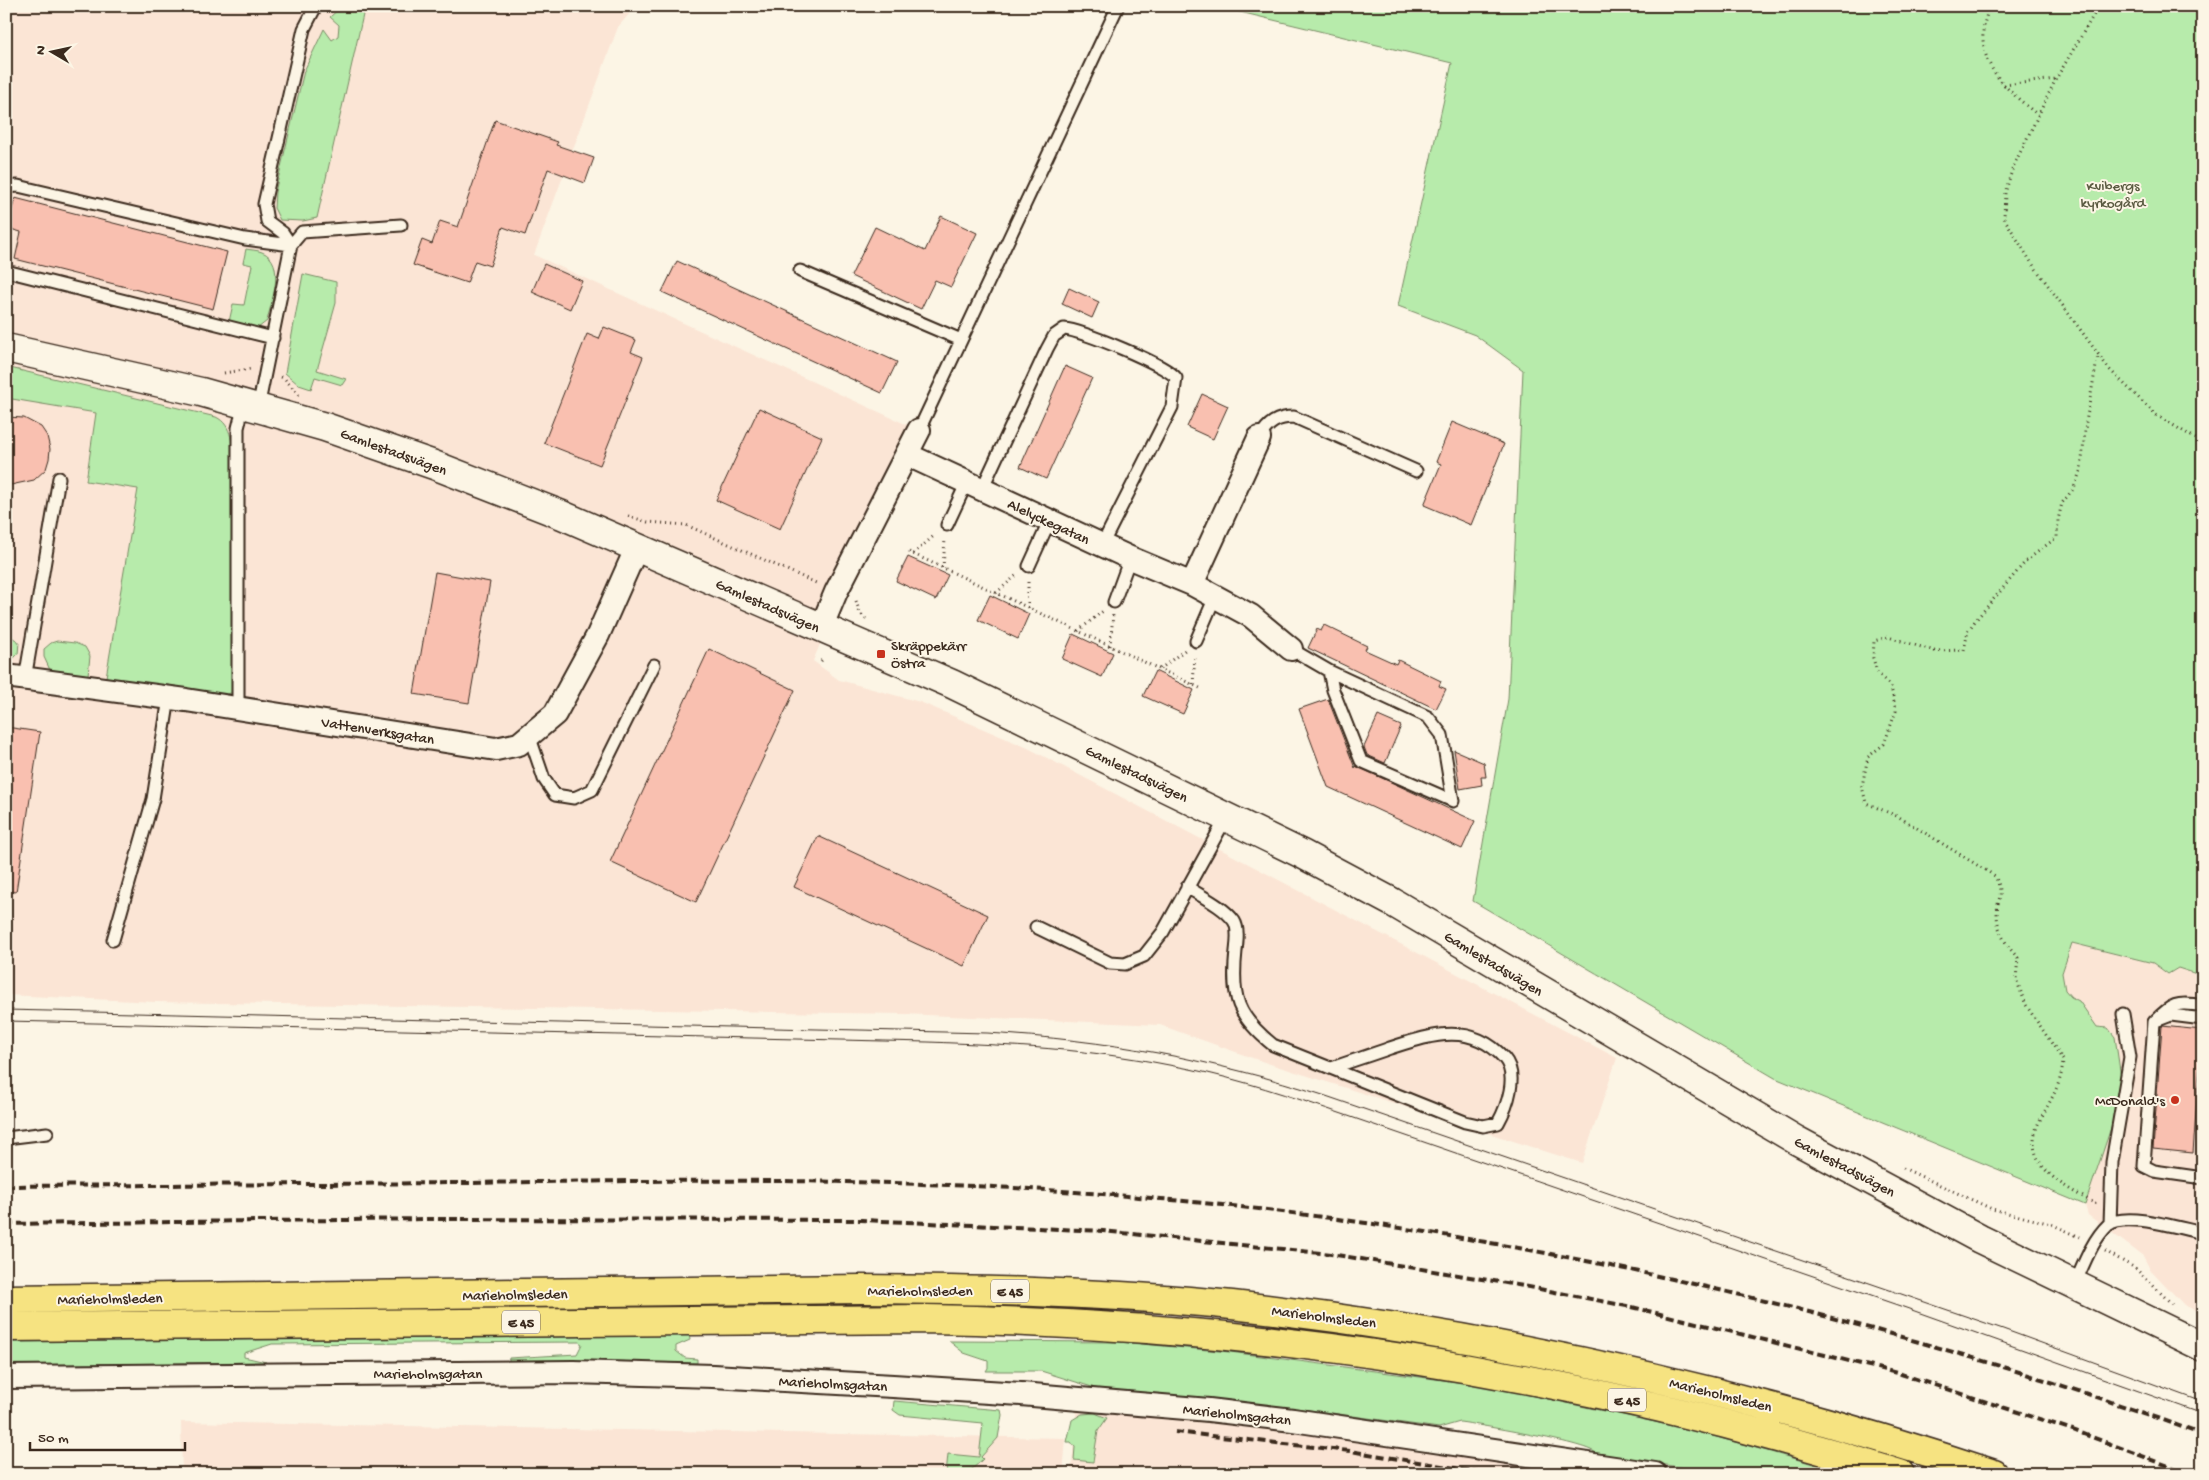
<svg xmlns="http://www.w3.org/2000/svg" width="2209" height="1480" font-family="'Gochi Hand',sans-serif">
	<rect width="100%" height="100%" fill="#fcf5e5"/>
	<filter id="ink" filterUnits="userSpaceOnUse"><feTurbulence type="fractalNoise" baseFrequency=".02" numOctaves="2"/><feDisplacementMap in="SourceGraphic" scale="10" xChannelSelector="R" yChannelSelector="G"/><feConvolveMatrix kernelMatrix="1 2 1 2 8 2 1 2 1" color-interpolation-filters="sRGB"/></filter>
	<g filter="url(#ink)">
		<path fill="#fbe5d5" d="M 6,6 L 636,6 L 618,27 L 534,255 L 912,427 L 813,661 L 839,680 L 920,702 L 1028,748 L 1617,1058 L 1582,1163 L 1261,1061 L 1160,1025 L 903,1014 L 156,1002 L 6,995 Z
			M 2072,943 L 2153,963 L 2168,974 L 2178,968 L 2203,976 L 2203,1314 L 2184,1305 L 2150,1269 L 2143,1256 L 2088,1215 L 2085,1205 L 2096,1167 L 2108,1028 L 2097,1027 L 2079,1001 L 2071,997 L 2065,990 L 2062,973 Z
			M 1077,1405 L 1292,1427 L 1604,1474 L 1071,1474 Z
			M 181,1422 L 1066,1438 L 1063,1474 L 182,1474 Z"/>
		<path fill="#b7ebab" stroke="#798a64" d="M 342,6 L 365,6 L 317,218 L 303,221 L 280,220 L 274,208 L 275,192 L 304,71 L 324,29 L 332,40 L 338,36 L 339,25 L 330,17 Z
			M 1215,6 L 1574,6 L 1609,12 L 1784,6 L 2203,6 L 2203,976 L 2178,968 L 2168,974 L 2153,963 L 2072,943 L 2062,973 L 2065,990 L 2071,997 L 2079,1001 L 2097,1027 L 2108,1028 L 2115,1037 L 2122,1084 L 2118,1107 L 2085,1205 L 1775,1078 L 1473,901 L 1508,699 L 1523,370 L 1475,335 L 1398,306 L 1452,63 Z
			M 246,249 C 251,250 257,250 262,252 C 287,262 271,302 267,321 L 258,328 L 229,322 L 233,304 L 244,305 L 252,265 L 243,263 Z
			M 303,274 L 336,282 L 336,303 L 317,370 L 346,379 L 342,385 L 315,377 L 311,389 L 299,385 L 285,373 Z
			M 6,367 L 216,417 C 233,425 232,446 234,463 L 234,692 L 224,695 L 106,677 L 138,489 L 86,481 L 96,413 L 6,398 Z
			M 6,633 L 19,642 L 18,654 L 8,664 Z
			M 57,641 L 75,643 L 85,647 L 90,656 L 88,675 L 50,670 L 44,657 L 44,649 L 51,643 Z
			M 655,1334 L 689,1335 L 690,1340 L 676,1346 L 676,1351 L 685,1358 L 697,1359 L 697,1363 L 509,1361 L 509,1358 L 577,1354 L 582,1344 L 579,1342 L 272,1344 L 244,1353 L 244,1357 L 266,1362 L 6,1365 L 6,1342 L 570,1337 Z
			M 949,1341 L 1119,1342 L 1230,1352 L 1488,1386 L 1692,1430 L 1849,1474 L 1722,1474 L 1597,1454 C 1589,1443 1488,1427 1467,1423 L 1460,1422 L 1439,1428 L 1296,1408 L 1095,1388 L 1041,1371 L 986,1371 L 988,1368 L 988,1361 L 964,1353 Z
			M 894,1401 L 1001,1410 L 1002,1415 L 998,1438 L 981,1457 L 983,1459 L 967,1474 L 946,1474 L 948,1454 L 979,1457 L 983,1423 L 900,1415 L 893,1410 Z
			M 1095,1413 L 1107,1418 L 1098,1431 L 1093,1462 L 1074,1460 L 1075,1447 L 1071,1442 L 1067,1442 L 1072,1420 L 1082,1414 Z"/>
		<path fill="#f9c0b0" stroke="#3b2a1e" d="M 495,120 L 558,142 L 556,145 L 594,158 L 585,183 L 548,169 L 525,235 L 503,227 L 490,266 L 475,261 L 467,283 L 413,265 L 422,240 L 432,244 L 440,221 L 458,227 Z
			M 15,198 L 227,252 L 213,309 L 15,259 L 21,232 L 7,228 Z
			M 941,216 L 977,233 L 951,287 L 935,280 L 921,309 L 851,276 L 875,227 L 925,251 Z
			M 677,261 L 897,362 L 882,393 L 662,292 Z
			M 544,264 L 582,281 L 570,309 L 532,292 Z
			M 1069,288 L 1099,302 L 1092,318 L 1062,304 Z
			M 604,327 L 636,340 L 631,352 L 643,357 L 600,465 L 544,443 L 587,334 L 599,339 Z
			M 1065,366 L 1092,378 L 1046,479 L 1020,467 Z
			M 1202,394 L 1228,406 L 1213,439 L 1187,427 Z
			M 759,408 L 822,437 L 780,529 L 716,500 Z
			M 6,417 L 24,418 L 41,427 L 47,436 L 50,449 L 49,459 L 46,469 L 34,480 L 6,486 Z
			M 1452,422 L 1504,444 L 1471,525 L 1424,505 L 1441,464 L 1436,462 Z
			M 908,557 L 948,575 L 936,600 L 896,581 Z
			M 435,572 L 490,582 L 469,703 L 414,694 Z
			M 990,595 L 1029,614 L 1018,639 L 978,620 Z
			M 1324,625 L 1367,646 L 1365,650 L 1396,664 L 1398,660 L 1441,681 L 1439,686 L 1446,689 L 1436,709 L 1308,648 L 1317,629 L 1321,631 Z
			M 1073,634 L 1113,653 L 1102,677 L 1062,659 Z
			M 709,649 L 795,690 L 696,902 L 610,862 Z
			M 1155,671 L 1194,690 L 1183,714 L 1143,696 Z
			M 1328,699 L 1355,768 L 1356,766 L 1475,821 L 1462,849 L 1328,787 L 1299,709 Z
			M 1378,716 L 1401,726 L 1385,763 L 1367,755 L 1364,747 Z
			M 6,727 L 40,732 L 16,892 L 6,891 Z
			M 1454,750 L 1484,763 L 1486,777 L 1481,777 L 1482,785 L 1460,789 Z
			M 818,836 L 988,915 L 964,966 L 794,887 Z
			M 2162,1026 L 2202,1030 L 2193,1153 L 2153,1149 Z"/>
		<g fill="none" stroke-linecap="round" stroke-linejoin="round">
			<g stroke="#3b2a1e" stroke-width="15">
				<path id="service" d="M 6,187 L 18,186 L 245,239 L 291,245 L 302,232 L 401,225
					M 6,271 L 273,338
					M 800,271 L 961,340
					M 258,408 L 291,245 L 283,233 L 267,221 L 264,204 L 304,29 L 316,6
					M 919,430 L 1118,6
					M 1259,438 C 1268,423 1277,417 1294,417 L 1416,471
					M 982,489 L 1047,349 L 1054,336 L 1064,329 C 1081,330 1167,365 1176,378 L 1172,407 L 1102,545
					M 947,525 L 967,482
					M 1029,566 L 1050,520
					M 1114,602 L 1130,558
					M 1196,641 L 1215,597
					M 1291,649 L 1329,671
					M 1329,671 L 1428,717 L 1442,735 L 1453,801 L 1361,761 L 1333,690 Z
					M 25,679 L 59,478
					M 238,708 L 238,428 L 244,404
					M 529,735 L 544,779 L 555,795 L 574,798 L 592,790 L 654,665
					M 1187,887 C 1201,896 1224,907 1234,921 C 1239,929 1237,942 1236,951 C 1231,998 1237,1016 1273,1045 L 1465,1122 L 1483,1126 L 1498,1123 C 1507,1107 1519,1075 1504,1058 C 1470,1021 1431,1035 1390,1048 C 1371,1055 1351,1061 1332,1068
					M 1036,927 L 1110,963 L 1125,964 L 1144,956 L 1163,932 L 1226,818
					M 113,940 L 153,799 L 169,698
					M 2203,1006 C 2177,1001 2171,1004 2154,1022 L 2144,1166 L 2154,1171 L 2203,1178
					M 2158,1020 L 2171,1015 L 2203,1019
					M 6,1138 L 47,1133
					M 2110,1224 L 2112,1162 L 2130,1057 L 2123,1014
					M 2074,1286 C 2083,1266 2092,1240 2108,1225 C 2125,1211 2182,1229 2203,1233"/>
			</g>
			<g stroke="#3b2a1e" stroke-width="26">
				<path id="minor" d="M 908,455 L 1130,558 L 1192,584 L 1251,616 L 1291,649
					M 1192,584 L 1259,438
					M 821,628 L 836,592 L 919,430
					M 6,676 L 186,700 L 496,749 L 519,744 L 555,714 L 598,635 L 637,547
					M 6,1377 L 573,1372 L 713,1376 L 893,1386 L 1021,1394 L 1209,1410 L 1293,1420 L 1655,1474"/>
			</g>
			<g stroke="#3b2a1e" stroke-width="31">
				<path id="tertiary" d="M 6,348 L 201,392 L 325,427 L 434,465 L 562,515 L 952,684 L 1302,854 L 1392,902 L 1796,1140 L 1980,1239 L 2203,1347"/>
			</g>
			<g stroke="#3b2a1e" stroke-width="31">
				<path id="trunk" d="M 6,1299 L 861,1289 C 984,1290 1109,1292 1232,1305 C 1492,1334 1746,1391 1994,1474
					M 6,1327 L 927,1319 C 1256,1324 1585,1374 1900,1474"/>
			</g>
			<path stroke="#3b2a1e" stroke-width="3" stroke-dasharray="1 4" stroke-linecap="butt" d="M 1989,6 C 1987,15 1983,25 1983,33 C 1981,70 2012,94 2038,115
				M 2099,6 L 2056,79 L 2013,167 L 2005,193 L 2004,218 L 2031,262 L 2109,369 L 2156,415 L 2203,443
				M 2004,85 L 2056,79
				M 224,373 L 250,369
				M 281,377 L 284,378 L 299,395
				M 628,516 L 648,522 L 686,525 L 816,583
				M 909,552 L 1202,689
				M 913,554 L 935,535
				M 943,568 L 945,539
				M 996,593 L 1018,574
				M 856,601 L 860,613 L 866,619
				M 1028,608 L 1028,581
				M 1078,631 L 1103,611
				M 1110,646 L 1113,615
				M 821,661 L 823,659
				M 1160,669 L 1185,650
				M 1193,684 L 1195,656
				M 1903,1168 L 1992,1209 L 2051,1224 L 2080,1237
				M 2096,1204 C 2065,1187 2017,1164 2040,1120 C 2051,1099 2062,1084 2063,1060 L 2026,1005 L 2016,979 L 2018,958 C 2006,945 1997,932 1997,913 C 1998,893 2005,898 1995,876 L 1899,817 L 1866,803 L 1862,786 L 1868,757 L 1884,744 L 1896,711 L 1891,687 L 1877,672 L 1873,658 L 1874,641 L 1888,637 L 1935,651 L 1964,650 L 1968,631 L 1975,621 L 2026,561 L 2057,537 L 2058,520 L 2062,503 L 2074,488 L 2081,469 L 2086,422 L 2098,355
				M 2105,1251 L 2135,1268 L 2172,1304"/>
			<use href="#service" stroke="#fcf5e5" stroke-width="11"/>
			<use href="#minor" stroke="#fcf5e5" stroke-width="22"/>
			<use href="#tertiary" stroke="#fcf5e5" stroke-width="28"/>
			<use href="#trunk" stroke="#f6e381" stroke-width="28"/>
			<path stroke="#3b2a1e" stroke-width="1" d="M 6,1010 L 987,1033 C 1108,1040 1212,1059 1326,1096 L 2003,1329 L 2203,1402
				M 6,1021 L 928,1042 C 1009,1045 1089,1049 1169,1065 C 1221,1074 1272,1090 1322,1107 L 1909,1309 L 2203,1414"/>
			<path stroke="#3b2a1e" stroke-width="4" stroke-dasharray="8 4" stroke-linecap="butt" d="M 6,1186 C 159,1185 312,1184 465,1183 C 681,1180 898,1177 1114,1195 C 1371,1215 1624,1261 1873,1329 C 1984,1360 2095,1394 2203,1435
				M 6,1224 L 430,1219 L 862,1220 L 1103,1231 L 1331,1254 L 1524,1286 L 1632,1307 L 1901,1374 L 2073,1430 L 2190,1474
				M 1175,1432 L 1350,1451 L 1491,1474"/>
		</g>
	</g>
	<g fill="#c8321e" stroke="#fcf5e5" stroke-width="2">
		<rect x="876" y="649" width="10" height="10" rx="2.5"/>
		<circle cx="2175" cy="1100" r="5"/>
	</g>
	<g text-anchor="middle" stroke-width="4" stroke-linejoin="round" paint-order="stroke">
		<g fill="#fcf5e5" stroke="#75675a" stroke-width="1">
			<rect x="991" y="1279.5" width="38" height="23" rx="4"/>
			<rect x="502" y="1310.5" width="38" height="23" rx="4"/>
			<rect x="1608" y="1388.5" width="38" height="23" rx="4"/>
		</g>
		<g font-size="14" font-weight="bold" fill="#3b2a1e">
			<text x="1010" y="1296">E 45</text>
			<text x="521" y="1327">E 45</text>
			<text x="1627" y="1405">E 45</text>
		</g>
		<g font-size="15" fill="#5a5a41" stroke="#fcf5e5">
			<text x="2113" y="190">Kvibergs<tspan x="2113" dy="17">kyrkogård</tspan></text>
		</g>
		<g font-size="15" fill="#3b2a1e" stroke="#fcf5e5">
			<text transform="translate(394 451) rotate(20)" y="5">Gamlestadsvägen</text>
			<text transform="translate(1049 521) rotate(25)" y="5">Alelyckegatan</text>
			<text transform="translate(768 605) rotate(24)" y="5">Gamlestadsvägen</text>
			<text transform="translate(378 730) rotate(9)" y="5">Vattenverksgatan</text>
			<text transform="translate(1137 773) rotate(26)" y="5">Gamlestadsvägen</text>
			<text transform="translate(1494 963) rotate(31)" y="5">Gamlestadsvägen</text>
			<text transform="translate(1845 1166) rotate(28)" y="5">Gamlestadsvägen</text>
			<text x="920" y="1295">Marieholmsleden</text>
			<text transform="translate(515 1294) rotate(-1)" y="5">Marieholmsleden</text>
			<text transform="translate(110 1298) rotate(-1)" y="5">Marieholmsleden</text>
			<text transform="translate(1324 1316) rotate(7)" y="5">Marieholmsleden</text>
			<text x="428" y="1378">Marieholmsgatan</text>
			<text transform="translate(833 1383) rotate(3)" y="5">Marieholmsgatan</text>
			<text transform="translate(1721 1394) rotate(14)" y="5">Marieholmsleden</text>
			<text transform="translate(1237 1414) rotate(6)" y="5">Marieholmsgatan</text>
		</g>
		<g font-size="15" fill="#3b2a1e" stroke="#fcf5e5" text-anchor="start">
			<text x="891" y="650">Skräppekärr<tspan x="891" dy="17">Östra</tspan></text>
			<text x="2165" y="1105" text-anchor="end">McDonald's</text>
		</g>
	</g>
	<rect width="2209" height="1480" fill="none" stroke="#fcf5e5" stroke-width="25"/>
	<rect x="12" y="12" width="2184" height="1455" fill="none" stroke="#3b2a1e" stroke-width="2" filter="url(#ink)"/>
	<g transform="translate(52 52) rotate(279)" stroke="#fcf5e5" stroke-width="4" paint-order="stroke">
	<path d="M0-4L9 19L0 12L-9 19Z" fill="#3b2a1e"/>
	<text y="-8" font-size="14" font-weight="bold" text-anchor="middle" fill="#3b2a1e">N</text>
	</g>
	<path d="M30 1442v8h155v-8" fill="none" stroke="#3b2a1e" stroke-width="2.5"/>
	<text x="38" y="1442" font-size="15" fill="#3b2a1e" stroke="#fcf5e5" stroke-width="4" paint-order="stroke">50 m</text>
</svg>
